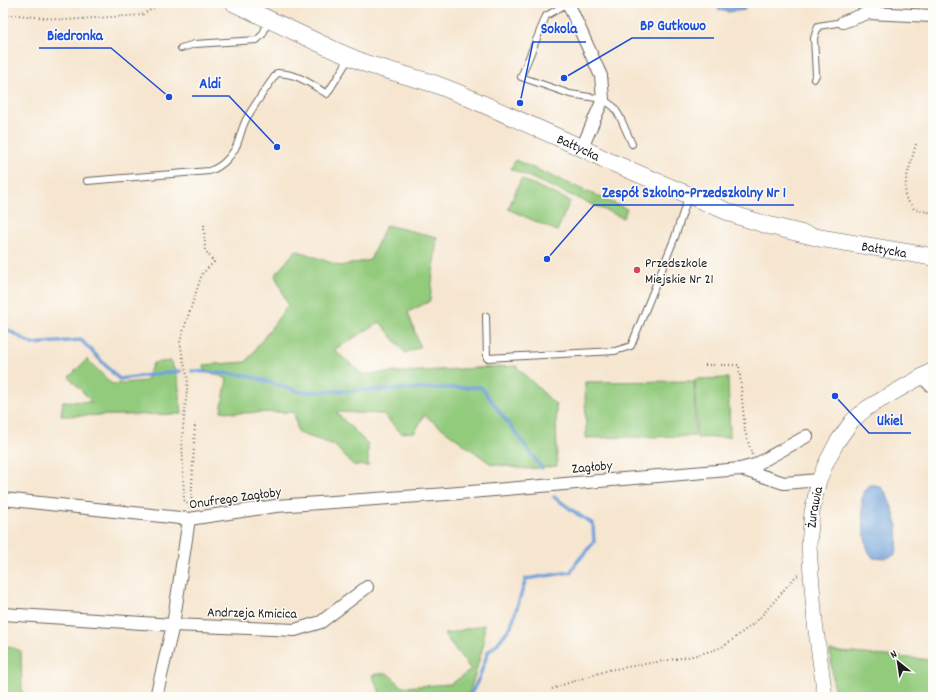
<svg xmlns="http://www.w3.org/2000/svg" width="936" height="700" font-family="Dekko,sans-serif">
	<rect width="100%" height="100%" fill="#fdfcf7"/>
	<filter id="ink" filterUnits="userSpaceOnUse"><feTurbulence type="fractalNoise" baseFrequency=".025" numOctaves="2"/><feDisplacementMap in="SourceGraphic" scale="8" xChannelSelector="R" yChannelSelector="G"/><feConvolveMatrix kernelMatrix="1 2 1 2 8 2 1 2 1" color-interpolation-filters="sRGB"/></filter>
	<filter id="wash" filterUnits="userSpaceOnUse"><feTurbulence type="fractalNoise" baseFrequency=".012" numOctaves="4" result="noise"/><feDisplacementMap in="SourceGraphic" scale="16" xChannelSelector="R" yChannelSelector="G"/><feGaussianBlur stdDeviation="0.9" result="paint"/><feColorMatrix in="noise" values="0 0 0 0 0 0 0 0 0 0 0 0 0 0 0 0 0 1.4 0 .05"/><feComposite in="paint" operator="in"/></filter>
	<g filter="url(#wash)">
		<rect width="100%" height="100%" fill="#f6e6d0"/>
		<path fill="#93cb7d" stroke="#58744c" d="M 515,160 L 627,209 L 623,218 L 511,169 Z
			M 521,179 L 570,201 L 557,231 L 508,209 Z
			M 386,225 L 437,237 L 430,301 L 408,312 L 420,347 L 405,353 L 380,322 L 334,350 L 363,374 L 516,366 L 556,405 L 557,466 L 527,469 L 491,464 L 424,415 L 415,432 L 401,433 L 383,414 L 336,412 L 368,444 L 368,466 L 353,465 L 334,445 L 298,433 L 294,412 L 235,413 L 221,411 L 227,379 L 205,370 L 203,365 L 246,362 L 288,305 L 275,275 L 296,250 L 340,266 L 370,260 Z
			M 87,359 L 112,384 L 146,381 L 153,363 L 171,361 L 178,380 L 182,414 L 61,416 L 63,401 L 92,402 L 69,377 Z
			M 728,378 L 730,437 L 697,438 L 695,379 Z
			M 694,381 L 695,436 L 586,438 L 585,382 Z
			M 484,625 L 484,643 L 476,671 L 468,697 L 372,697 L 380,692 L 372,675 L 387,673 L 403,687 L 451,684 L 471,670 L 444,634 Z
			M 3,644 L 21,651 L 22,697 L 3,697 Z
			M 830,651 L 933,660 L 933,697 L 835,697 Z"/>
		<path fill="#6ea0d9" stroke="#455e7a" d="M 714,3 L 745,3 L 745,10 L 728,12 L 719,10 Z
			M 871,485 C 875,485 878,485 881,487 C 888,492 895,516 897,525 C 898,534 898,545 896,554 C 888,559 881,559 873,558 C 871,555 869,553 868,550 C 864,540 860,502 863,493 C 864,489 867,487 871,485 Z"/>
		<g fill="none" stroke-linecap="round" stroke-linejoin="round">
			<path stroke="#6ea0d9" stroke-width="3.5" d="M 3,327 L 32,344 L 81,340 L 119,379 L 180,371
				M 192,371 L 246,375 L 301,392 L 481,387 L 542,468
				M 453,697 L 471,694 L 479,678 L 488,652 L 497,644 L 511,626 L 526,579 L 571,572 L 576,563 L 594,542 L 593,524 L 579,515 L 554,497"/>
		</g>
	</g>
	<g filter="url(#ink)">
		<g fill="none" stroke-linecap="round" stroke-linejoin="round">
			<g stroke="#68635b" stroke-width="8">
				<path id="service" d="M 568,3 L 546,16 L 521,77 L 570,94 L 603,99 L 614,107 L 620,117 L 632,144
					M 181,48 L 195,44 L 257,40 L 263,34 L 268,20
					M 814,79 L 816,75 L 814,38 L 818,26 L 843,22
					M 87,181 L 209,171 C 223,167 235,153 239,139 C 242,130 243,124 248,116 C 257,101 267,87 277,73 C 299,74 309,83 327,94 L 350,57
					M 486,316 L 487,358 L 615,351 L 631,346 L 675,237 L 688,197"/>
			</g>
			<g stroke="#68635b" stroke-width="14">
				<path id="minor" d="M 568,3 L 601,76 L 603,99 L 582,148
					M 843,22 L 868,13 L 933,16
					M 922,376 L 930,385 L 933,385
					M 741,469 L 784,483 L 819,480
					M 3,499 L 189,519 L 276,506 L 447,494 L 740,469 L 755,465 L 807,436
					M 3,614 L 173,625 L 295,630 L 321,622 L 367,587
					M 156,697 L 173,625 L 189,519"/>
			</g>
			<g stroke="#68635b" stroke-width="16">
				<g id="tertiary">
					<path id="s1" d="M 825,697 L 815,623 L 810,561 L 809,545 L 812,512 L 819,480 L 827,461 L 837,442 L 852,421 L 867,408 L 933,370"/>
				</g>
			</g>
			<g stroke="#68635b" stroke-width="18">
				<g id="secondary">
					<path id="s2" d="M 234,3 L 334,50 L 367,64 L 435,84 L 458,93 L 582,148 L 606,160 L 738,216 L 767,225 L 820,238 L 933,257"/>
				</g>
			</g>
			<path stroke="#68635b" stroke-width="2" stroke-dasharray="1 3" stroke-linecap="butt" d="M 3,16 L 17,15 L 65,20 L 142,15 L 159,5 L 160,3
				M 916,144 L 906,180 L 905,197 L 914,209 L 933,213
				M 705,365 L 739,365 L 745,431 L 752,455
				M 190,507 L 184,500 L 182,438 L 188,379 L 183,359 L 180,341 L 202,274 L 214,262 L 205,250 L 204,225
				M 191,507 L 195,423
				M 552,689 L 565,684 L 609,670 L 693,656 L 714,650 L 724,646 L 757,621 L 796,576 L 799,575"/>
			<use href="#service" stroke="#fff" stroke-width="6"/>
			<use href="#minor" stroke="#fff" stroke-width="12"/>
			<use href="#tertiary" stroke="#fff" stroke-width="15"/>
			<use href="#secondary" stroke="#fff" stroke-width="17"/>
		</g>
	</g>
	<circle fill="#d1495b" stroke="#fdfcf7" stroke-width="1.5" cx="637" cy="270" r="4"/>
	<g text-anchor="middle" stroke-width="3" stroke-linejoin="round" paint-order="stroke">
		<g font-size="14" fill="#1c1c1c" stroke="#fdfcf7">
			<text dy="5" stroke="none"><textPath href="#s2" startOffset="374">Bałtycka</textPath></text>
			<text dy="5" stroke="none"><textPath href="#s2" startOffset="698">Bałtycka</textPath></text>
			<text transform="translate(592 466) rotate(-5)" y="5">Zagłoby</text>
			<text transform="translate(235 497) rotate(-8)" y="5">Onufrego Zagłoby</text>
			<text dy="5" stroke="none"><textPath href="#s1" startOffset="191">Żurawia</textPath></text>
			<text transform="translate(252 612) rotate(1)" y="5">Andrzeja Kmicica</text>
		</g>
		<g font-size="14" fill="#1c1c1c" stroke="#fdfcf7" text-anchor="start">
			<text x="645" y="267">Przedszkole<tspan x="645" dy="16">Miejskie Nr 21</tspan></text>
		</g>
	</g>
	<path fill="none" stroke="#1d4ed8" stroke-width="1.5" d="M564 78L632 38H714M520 103L533 42H586M169 97L111 48H39M277 147L229 96H192M547 259L594 205H794M835 396L869 433H911"/>
	<g fill="#1d4ed8" stroke="#fdfcf7" stroke-width="1.5">
		<circle cx="564" cy="78" r="4"/>
		<circle cx="520" cy="103" r="4"/>
		<circle cx="169" cy="97" r="4"/>
		<circle cx="277" cy="147" r="4"/>
		<circle cx="547" cy="259" r="4"/>
		<circle cx="835" cy="396" r="4"/>
	</g>
	<g font-size="15" text-anchor="middle" font-weight="bold" fill="#1d4ed8" stroke="#fdfcf7" stroke-width="3" stroke-linejoin="round" paint-order="stroke">
		<text x="673" y="30">BP Gutkowo</text>
		<text x="559" y="33">Sokola</text>
		<text x="75" y="40">Biedronka</text>
		<text x="210" y="88">Aldi</text>
		<text x="694" y="197">Zespół Szkolno-Przedszkolny Nr 1</text>
		<text x="890" y="425">Ukiel</text>
	</g>
	<rect width="936" height="700" fill="none" stroke="#fdfcf7" stroke-width="16"/>
	<g transform="translate(898 662) rotate(330)" stroke="#fdfcf7" stroke-width="3" paint-order="stroke">
	<path d="M0-3L7 15L0 10L-7 15Z" fill="#1c1c1c"/>
	<text y="-6" font-size="11" font-weight="bold" text-anchor="middle" fill="#1c1c1c">N</text>
	</g>
</svg>
